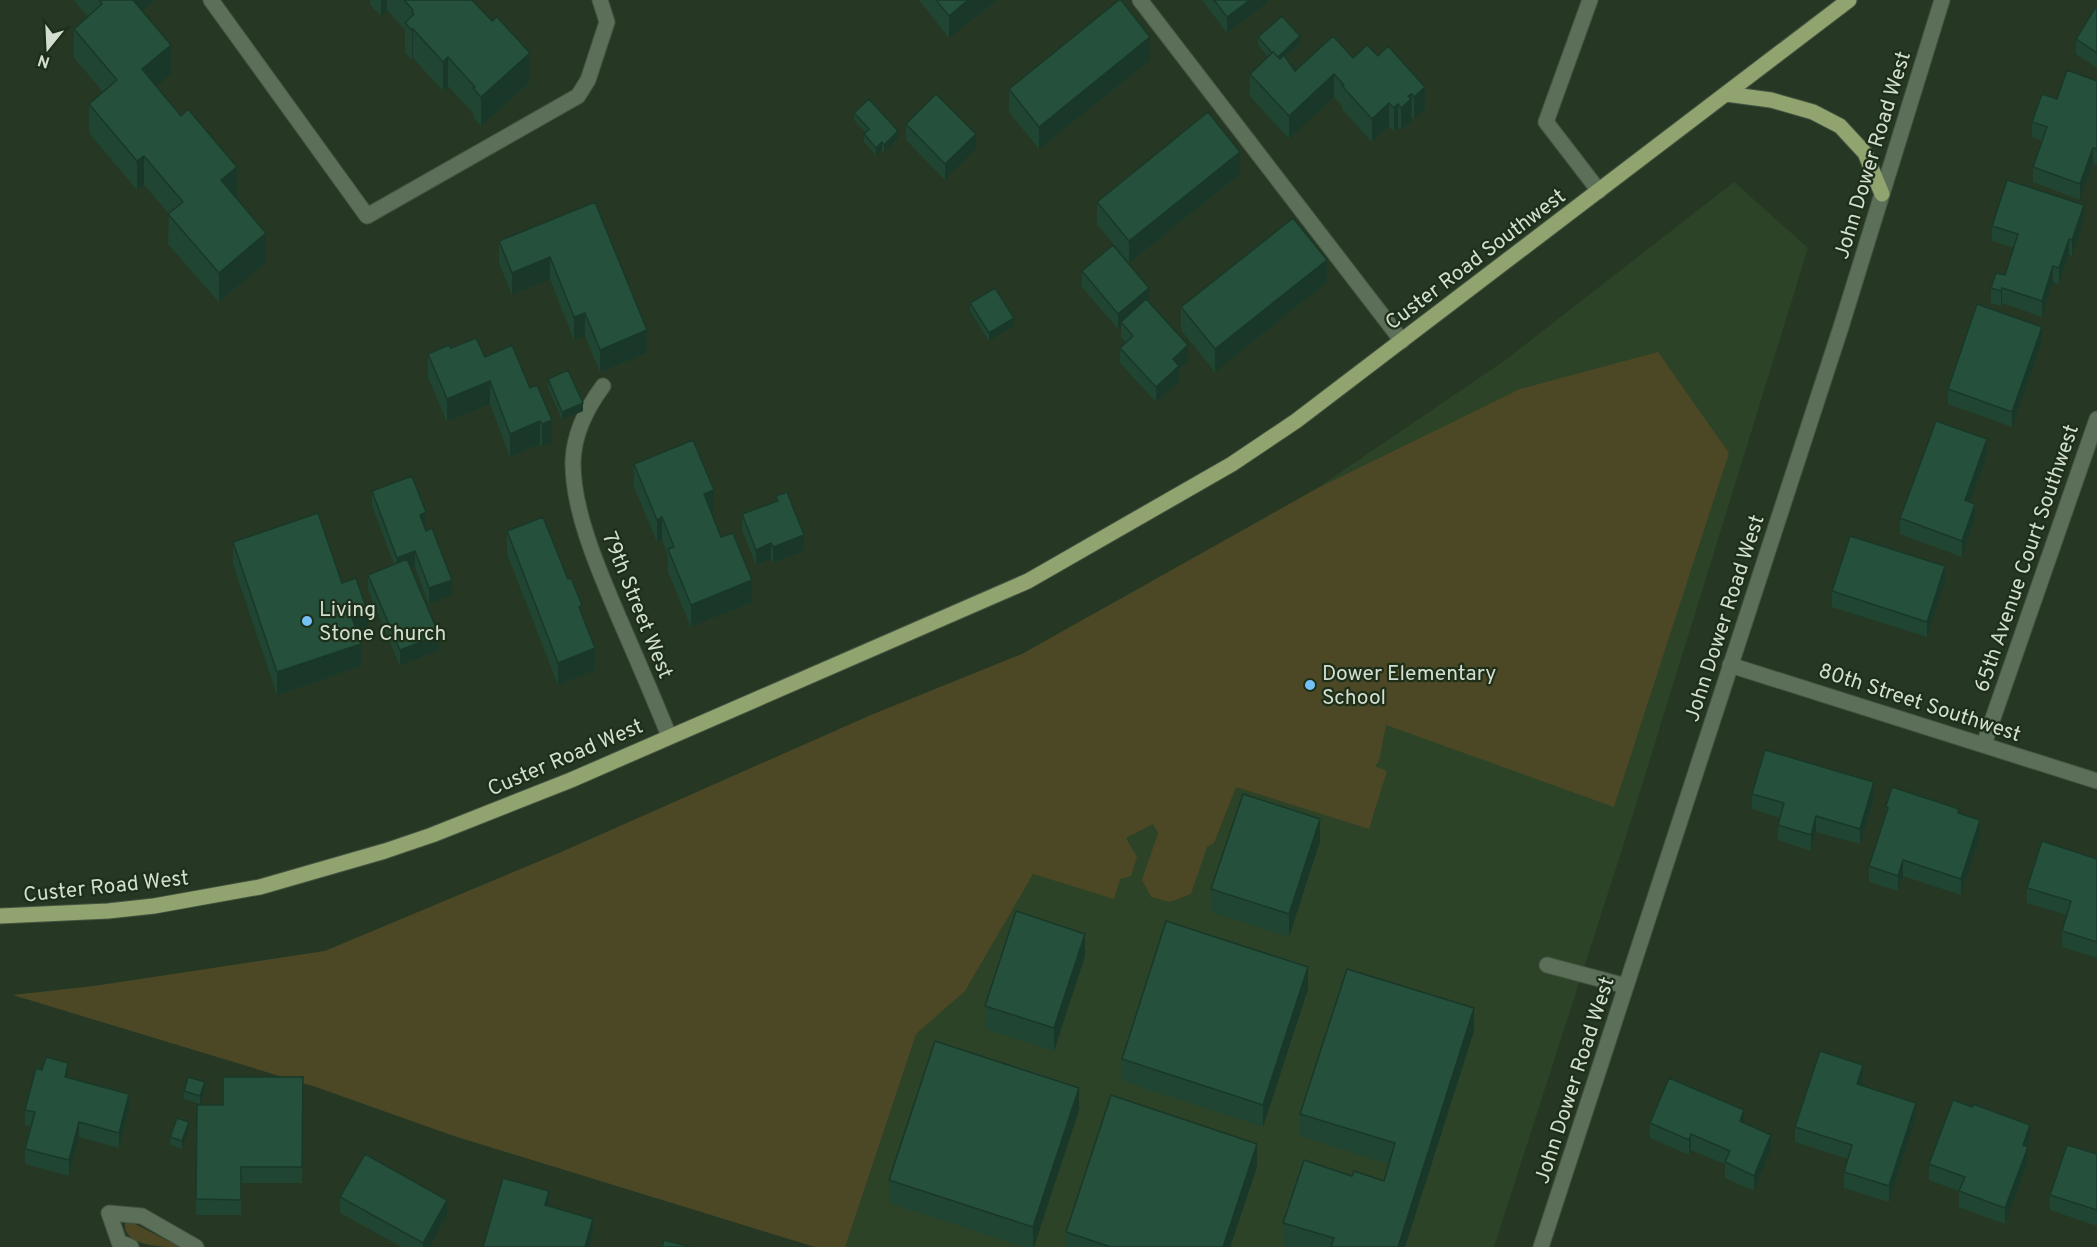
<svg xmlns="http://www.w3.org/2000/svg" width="2097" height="1247" font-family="Overpass,sans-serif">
	<rect width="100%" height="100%" fill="#263823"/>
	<path fill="#2c4328" d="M 1734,182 L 1808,248 L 1625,840 L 1494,1247 L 815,1247 L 454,1136 L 316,1087 L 13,995 L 94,986 L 325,951 L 559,853 L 871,715 L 1022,654 L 1316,489 L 1504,361 Z"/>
	<path fill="#4c4725" d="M 1658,352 L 1729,453 L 1614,807 L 1386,725 L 1379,761 L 1375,766 L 1387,771 L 1369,829 L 1236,787 L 1214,843 L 1207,847 L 1191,894 L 1170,902 L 1151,897 L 1142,880 L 1158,833 L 1153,824 L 1126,838 L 1137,857 L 1131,876 L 1120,879 L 1114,899 L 1033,874 L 965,991 L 916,1034 L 845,1247 L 815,1247 L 454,1136 L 316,1087 L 13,995 L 94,986 L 325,951 L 559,853 L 871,715 L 1022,654 L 1316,489 L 1520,389 Z
		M 131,1222 L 180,1247 C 163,1247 123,1247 125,1223 Z"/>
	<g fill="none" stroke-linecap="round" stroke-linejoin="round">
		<g stroke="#455442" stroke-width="17">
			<path id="lane" d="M 211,0 L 367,216 L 578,96 L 588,80 L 607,22 L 600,0
				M 1140,0 L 1402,341
				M 1590,0 L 1546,122 L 1599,191
				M 603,386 C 586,409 574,433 573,461 C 572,511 600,573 619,618 C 636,657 653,696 669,736
				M 1547,965 L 1626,986"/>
		</g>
		<g stroke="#455442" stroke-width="17">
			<path id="street" d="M 1730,665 L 2097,781
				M 1984,744 L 2097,419
				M 131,1247 L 119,1242 L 109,1213 L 142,1216 L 196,1247"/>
		</g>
		<g stroke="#455442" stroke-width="17">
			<path id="secondary" d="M 1541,1247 L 1841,327 L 1942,0"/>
		</g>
		<g stroke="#455442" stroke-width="17">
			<path id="primary" d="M 1726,94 L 1771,100 L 1813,112 L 1840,126 L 1865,153 L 1882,194
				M 0,916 L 108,911 L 154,906 L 260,887 L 385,851 L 432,835 L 571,780 L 1028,581 L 1232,464 L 1296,421 L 1849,0"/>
		</g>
		<use href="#lane" stroke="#5c6f58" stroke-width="15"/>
		<use href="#street" stroke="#5c6f58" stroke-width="15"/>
		<use href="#secondary" stroke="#5c6f58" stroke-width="15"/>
		<use href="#primary" stroke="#91a470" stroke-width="15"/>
	</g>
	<path fill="#204533" d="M 74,0 L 155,0 L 142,11 L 171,74 L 156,86 L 237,196 L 235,197 L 266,262 L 219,302 L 168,244 L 169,214 L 144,185 L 137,190 L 89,133 L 89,104 L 103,92 L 74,58 L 74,29 L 88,17 Z
		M 370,0 L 472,0 L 530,82 L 481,126 L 473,117 L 473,113 L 448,86 L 443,91 L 413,58 L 412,60 L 405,52 L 405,30 L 387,10 L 381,16 L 370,5 Z
		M 919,0 L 997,0 L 949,38 Z
		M 1202,0 L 1267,0 L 1267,3 L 1227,33 Z
		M 2097,5 L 2097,68 L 2076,54 L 2076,39 Z
		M 1258,37 L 1300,44 L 1285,58 L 1295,71 L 1353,58 L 1378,56 L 1388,46 L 1425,109 L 1414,119 L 1412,117 L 1411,117 L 1411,122 L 1401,130 L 1398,127 L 1394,131 L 1389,126 L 1372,142 L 1342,109 L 1342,106 L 1334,97 L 1289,139 L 1250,96 L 1250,74 L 1268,57 L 1258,45 Z
		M 1150,60 L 1039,149 L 1009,112 L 1009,89 Z
		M 2097,81 L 2097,165 L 2093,163 L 2080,200 L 2033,182 L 2033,167 L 2042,141 L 2032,137 L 2032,122 Z
		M 854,113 L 898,139 L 884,153 L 882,150 L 876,155 L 864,142 L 864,134 L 865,132 L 854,120 Z
		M 906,124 L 976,149 L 945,180 L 906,140 Z
		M 1240,174 L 1129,263 L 1097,224 L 1097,202 Z
		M 595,202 L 647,353 L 600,372 L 585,336 L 574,340 L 550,279 L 512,295 L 499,263 L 499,241 Z
		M 2084,221 L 2072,256 L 2069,255 L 2059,284 L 2053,282 L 2042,317 L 2002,303 L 2001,306 L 1991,303 L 1991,288 L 2005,275 L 2014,248 L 1992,241 L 1992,226 Z
		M 1082,271 L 1149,302 L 1188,361 L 1179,369 L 1179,382 L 1156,402 L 1120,363 L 1120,348 L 1126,343 L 1121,337 L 1121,327 L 1118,329 L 1082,287 Z
		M 1327,282 L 1215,372 L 1181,330 L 1181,307 Z
		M 970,303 L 1014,326 L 989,341 L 970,311 Z
		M 2042,342 L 2012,427 L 1948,404 L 1948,389 Z
		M 512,345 L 552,443 L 542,447 L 540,444 L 510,457 L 490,404 L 447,422 L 428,377 L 428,354 L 451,348 L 485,357 Z
		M 548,379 L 583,411 L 562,420 L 548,387 Z
		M 1987,455 L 1970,502 L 1975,519 L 1962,557 L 1900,534 L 1900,518 Z
		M 634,464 L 714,513 L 712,514 L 721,537 L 752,602 L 691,627 L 668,572 L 668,555 L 662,540 L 657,542 L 634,487 Z
		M 372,491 L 426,528 L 425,528 L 452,595 L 429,604 L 415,567 L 411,568 L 439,650 L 400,666 L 368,590 L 368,575 L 394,564 L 372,506 Z
		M 776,496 L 804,551 L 773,563 L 771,559 L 756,565 L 742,530 L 742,514 L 776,501 Z
		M 507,531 L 582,614 L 595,670 L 558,685 L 507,554 Z
		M 233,542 L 342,583 L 368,636 L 359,639 L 361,666 L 277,695 L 233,564 Z
		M 1945,582 L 1927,637 L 1832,607 L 1832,591 Z
		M 1752,794 L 1874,798 L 1860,844 L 1816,832 L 1811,851 L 1778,840 L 1778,825 L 1780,818 L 1752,809 Z
		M 1886,806 L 1959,814 L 1980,836 L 1961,895 L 1903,876 L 1898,891 L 1869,882 L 1869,866 L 1886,814 Z
		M 1320,841 L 1289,937 L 1211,912 L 1211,889 Z
		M 2097,859 L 2097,958 L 2062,947 L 2062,931 L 2067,915 L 2027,903 L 2027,888 Z
		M 1085,956 L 1054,1051 L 985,1029 L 985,1006 Z
		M 1308,989 L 1263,1127 L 1122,1081 L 1122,1059 Z
		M 1474,1031 L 1405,1247 L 1288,1247 L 1283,1245 L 1283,1223 L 1352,1176 L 1384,1181 L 1389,1164 L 1300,1136 L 1300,1114 Z
		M 303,1077 L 302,1183 L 241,1183 L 241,1215 L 196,1215 L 197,1105 L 223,1105 Z
		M 68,1078 L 129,1109 L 119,1148 L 79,1137 L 69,1176 L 25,1164 L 25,1149 L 31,1127 L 25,1125 L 25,1110 Z
		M 1863,1080 L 1861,1085 L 1916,1118 L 1889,1202 L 1844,1188 L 1844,1172 L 1848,1159 L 1795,1142 L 1795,1127 Z
		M 205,1090 L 200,1104 L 184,1099 L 184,1091 Z
		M 1079,1110 L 1034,1247 L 1024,1247 L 889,1203 L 889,1180 Z
		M 1650,1123 L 1744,1123 L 1771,1150 L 1754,1191 L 1725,1178 L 1725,1164 L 1691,1150 L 1689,1155 L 1650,1138 Z
		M 189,1129 L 182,1149 L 170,1145 L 170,1137 Z
		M 2030,1140 L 2028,1147 L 2028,1162 L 2005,1224 L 1959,1207 L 1959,1191 L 1929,1180 L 1929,1164 Z
		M 2097,1154 L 2097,1226 L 2050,1210 L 2050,1195 Z
		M 1257,1167 L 1230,1247 L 1066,1247 L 1066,1232 Z
		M 340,1197 L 447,1216 L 430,1247 L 402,1247 L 340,1213 Z"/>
	<path fill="#1a3829" d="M 128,0 L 155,0 L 128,23 Z
		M 381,0 L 387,0 L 387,10 L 381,16 Z
		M 968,0 L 997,0 L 949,38 L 949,16 Z
		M 1250,0 L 1267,0 L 1267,3 L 1227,33 L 1227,17 Z
		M 413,29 L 413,58 L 412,60 L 412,30 Z
		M 1300,36 L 1300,44 L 1276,65 L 1276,58 Z
		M 1150,37 L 1150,60 L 1039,149 L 1039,127 Z
		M 171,45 L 171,74 L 142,98 L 142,69 Z
		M 530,53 L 530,82 L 481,126 L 481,97 Z
		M 448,57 L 448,86 L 443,91 L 443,62 Z
		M 1334,74 L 1334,97 L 1289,139 L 1289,116 Z
		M 1425,87 L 1425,109 L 1414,119 L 1414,97 Z
		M 1412,94 L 1411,122 L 1401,130 L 1401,108 L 1408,96 Z
		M 1389,103 L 1389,126 L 1372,142 L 1372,119 Z
		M 1398,104 L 1398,127 L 1394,131 L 1394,108 Z
		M 898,131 L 898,139 L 884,153 L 884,145 Z
		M 976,134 L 976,149 L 945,180 L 945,164 Z
		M 882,142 L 882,150 L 876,155 L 876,148 Z
		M 2093,148 L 2093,163 L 2080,200 L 2080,184 Z
		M 1240,152 L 1240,174 L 1129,263 L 1129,241 Z
		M 144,156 L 144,185 L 137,190 L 137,161 Z
		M 237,167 L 237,196 L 221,209 L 221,180 Z
		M 2084,205 L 2084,221 L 2072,256 L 2072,240 Z
		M 266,233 L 266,262 L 219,302 L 219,273 Z
		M 2069,239 L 2069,255 L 2059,284 L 2059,268 Z
		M 550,257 L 550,279 L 512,295 L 512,273 Z
		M 1327,260 L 1327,282 L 1215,372 L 1215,349 Z
		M 2053,266 L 2053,282 L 2042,317 L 2042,301 Z
		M 1149,288 L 1149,303 L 1121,322 L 1121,327 L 1118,329 L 1118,314 Z
		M 2002,288 L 2002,303 L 2001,306 L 2001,291 Z
		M 585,313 L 585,336 L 574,340 L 574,317 Z
		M 1014,318 L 1014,326 L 989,341 L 989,333 Z
		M 2042,327 L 2042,342 L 2012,427 L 2012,412 Z
		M 647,330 L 647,353 L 600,372 L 600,350 Z
		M 1188,345 L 1188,361 L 1179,369 L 1179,382 L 1156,402 L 1156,387 L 1173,359 Z
		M 490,381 L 490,404 L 447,422 L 447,399 Z
		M 583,403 L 583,411 L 562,420 L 562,412 Z
		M 552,420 L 552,443 L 542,447 L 542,424 Z
		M 540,421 L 540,444 L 510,457 L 510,434 Z
		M 1987,439 L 1987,455 L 1965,516 L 1965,500 Z
		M 714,490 L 714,513 L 704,517 L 704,494 Z
		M 1975,504 L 1975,519 L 1962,557 L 1962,541 Z
		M 426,512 L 426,528 L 420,531 L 420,515 Z
		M 662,517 L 662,540 L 657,542 L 657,520 Z
		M 804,535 L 804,551 L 773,563 L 773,547 Z
		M 771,543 L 771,559 L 756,565 L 756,550 Z
		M 415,551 L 415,567 L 397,573 L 397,558 Z
		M 1945,566 L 1945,582 L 1927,637 L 1927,622 Z
		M 452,580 L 452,595 L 429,604 L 429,588 Z
		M 752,580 L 752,602 L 691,627 L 691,605 Z
		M 368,613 L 368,636 L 352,641 L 352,618 Z
		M 439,635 L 439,650 L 400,666 L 400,650 Z
		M 361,644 L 361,666 L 277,695 L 277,672 Z
		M 595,648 L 595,670 L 558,685 L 558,663 Z
		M 1874,782 L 1874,798 L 1860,844 L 1860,829 Z
		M 1816,816 L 1816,832 L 1811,851 L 1811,835 Z
		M 1320,819 L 1320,841 L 1289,937 L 1289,914 Z
		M 1980,820 L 1980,836 L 1961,895 L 1961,879 Z
		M 1903,860 L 1903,876 L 1898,891 L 1898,876 Z
		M 1085,934 L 1085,956 L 1054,1051 L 1054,1028 Z
		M 1308,967 L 1308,989 L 1263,1127 L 1263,1105 Z
		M 1474,1008 L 1474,1031 L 1405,1247 L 1398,1247 Z
		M 68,1063 L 68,1078 L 65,1077 Z
		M 1863,1065 L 1863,1080 L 1857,1100 L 1857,1084 Z
		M 205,1082 L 205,1090 L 200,1104 L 200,1096 Z
		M 1079,1088 L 1079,1110 L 1034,1247 L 1033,1247 L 1033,1227 Z
		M 129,1094 L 129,1109 L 119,1148 L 119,1133 Z
		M 1916,1103 L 1916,1118 L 1889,1202 L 1889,1186 Z
		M 1744,1110 L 1744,1126 L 1740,1121 Z
		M 79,1122 L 79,1137 L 69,1176 L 69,1160 Z
		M 189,1122 L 189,1129 L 182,1149 L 182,1141 Z
		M 2030,1125 L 2030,1140 L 2024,1158 L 2028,1147 L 2028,1162 L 2005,1224 L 2005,1208 L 2023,1145 Z
		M 1691,1134 L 1691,1150 L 1689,1155 L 1689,1140 Z
		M 1771,1135 L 1771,1150 L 1754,1191 L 1754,1176 Z
		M 1257,1144 L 1257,1167 L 1230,1247 L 1223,1247 Z
		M 549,1191 L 549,1206 L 545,1205 Z
		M 447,1200 L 447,1216 L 430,1247 L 423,1247 L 423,1243 Z
		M 593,1219 L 593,1234 L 589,1247 L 585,1247 Z"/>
	<path fill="#25503b" stroke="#1a3829" stroke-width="1.5" d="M 99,0 L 133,0 L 171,45 L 142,69 L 181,116 L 188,109 L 237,167 L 221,180 L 266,233 L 219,273 L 168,214 L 183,202 L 144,156 L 137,161 L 89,104 L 117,80 L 74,29 L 102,4 Z
		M 404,0 L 472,0 L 492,21 L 497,17 L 530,53 L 481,97 L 473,88 L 475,87 L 448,57 L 443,62 L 413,29 L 412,30 L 405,23 L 414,14 L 412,11 L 413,10 Z
		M 936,0 L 968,0 L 949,16 Z
		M 1119,0 L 1121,0 L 1150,37 L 1039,127 L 1009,89 Z
		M 1214,0 L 1250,0 L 1227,17 Z
		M 2097,5 L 2097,53 L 2076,39 Z
		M 1282,16 L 1300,36 L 1278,57 L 1273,52 L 1272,53 L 1258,37 Z
		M 1333,36 L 1353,58 L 1367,45 L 1378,56 L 1388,46 L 1425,87 L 1414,97 L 1412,94 L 1408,96 L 1411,99 L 1401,108 L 1398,104 L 1394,108 L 1389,103 L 1372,119 L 1342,86 L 1344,85 L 1334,74 L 1289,116 L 1250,74 L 1273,52 L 1280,59 L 1284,55 L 1295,71 Z
		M 2067,70 L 2097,81 L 2097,149 L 2093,148 L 2080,184 L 2033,167 L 2047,127 L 2032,122 L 2042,94 L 2057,99 Z
		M 936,94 L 976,134 L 945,164 L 906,124 Z
		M 869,99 L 898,131 L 884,145 L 882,142 L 876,148 L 864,134 L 869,129 L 854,113 Z
		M 1208,112 L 1240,152 L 1129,241 L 1097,202 Z
		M 2007,180 L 2084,205 L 2072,240 L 2069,239 L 2059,268 L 2053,266 L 2042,301 L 2002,288 L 2001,291 L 1991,288 L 1996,273 L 2005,275 L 2018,234 L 1992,226 Z
		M 595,202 L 647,330 L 600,350 L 585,313 L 574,317 L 550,257 L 512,273 L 499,241 Z
		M 1293,218 L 1327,260 L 1215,349 L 1181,307 Z
		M 1113,245 L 1149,288 L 1118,314 L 1082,271 Z
		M 995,288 L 1014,318 L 989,333 L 970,303 Z
		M 1146,299 L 1188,345 L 1173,359 L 1179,366 L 1156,387 L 1120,348 L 1133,336 L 1121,322 Z
		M 1977,304 L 2042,327 L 2012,412 L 1948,389 Z
		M 476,338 L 485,357 L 512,345 L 530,388 L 537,385 L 552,420 L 542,424 L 540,421 L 510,434 L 490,381 L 447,399 L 428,354 L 449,345 L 451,348 Z
		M 568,370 L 583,403 L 562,412 L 548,379 Z
		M 1936,421 L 1987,439 L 1965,500 L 1975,504 L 1962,541 L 1900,518 Z
		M 693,440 L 714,490 L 704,494 L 721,537 L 733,533 L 752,580 L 691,605 L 668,549 L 674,547 L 662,517 L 657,520 L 634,464 Z
		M 412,476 L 426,512 L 420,515 L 426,531 L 432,528 L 452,580 L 429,588 L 415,551 L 397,558 L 372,491 Z
		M 787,492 L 804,535 L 773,547 L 771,543 L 756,550 L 742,514 L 778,501 L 776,496 Z
		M 318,513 L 342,583 L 356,578 L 368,613 L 352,618 L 361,644 L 277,672 L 233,542 Z
		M 543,517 L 568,579 L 571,578 L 582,605 L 579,607 L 595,648 L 558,663 L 507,531 Z
		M 1850,536 L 1945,566 L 1927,622 L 1832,591 Z
		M 407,559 L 439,635 L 400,650 L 368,575 Z
		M 1765,750 L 1874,782 L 1860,829 L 1816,816 L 1811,835 L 1778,825 L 1784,803 L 1752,794 Z
		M 1892,787 L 1959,809 L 1958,813 L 1980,820 L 1961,879 L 1903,860 L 1898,876 L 1869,866 L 1888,808 L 1886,806 Z
		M 1243,794 L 1320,819 L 1289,914 L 1211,889 Z
		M 2042,841 L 2097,859 L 2097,942 L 2062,931 L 2071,901 L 2027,888 Z
		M 1016,911 L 1085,934 L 1054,1028 L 985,1006 Z
		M 1166,921 L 1308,967 L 1263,1105 L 1122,1059 Z
		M 1347,969 L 1474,1008 L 1398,1247 L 1331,1247 L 1334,1238 L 1283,1223 L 1304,1160 L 1352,1176 L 1354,1171 L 1384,1181 L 1395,1143 L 1300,1114 Z
		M 935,1041 L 1079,1088 L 1033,1227 L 889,1180 Z
		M 1820,1051 L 1863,1065 L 1857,1084 L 1916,1103 L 1889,1186 L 1844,1172 L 1852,1145 L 1795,1127 Z
		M 46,1057 L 68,1063 L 65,1077 L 129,1094 L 119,1133 L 79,1122 L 69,1160 L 25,1149 L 35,1112 L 25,1110 L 36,1068 L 42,1070 Z
		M 188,1077 L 205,1082 L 200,1096 L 184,1091 Z
		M 223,1077 L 303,1077 L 302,1167 L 241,1167 L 241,1200 L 196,1199 L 197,1105 L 223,1105 Z
		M 1669,1078 L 1744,1110 L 1740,1121 L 1771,1135 L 1754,1176 L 1725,1162 L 1730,1151 L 1691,1134 L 1689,1140 L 1650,1123 Z
		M 1111,1095 L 1257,1144 L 1223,1247 L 1111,1247 L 1066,1232 Z
		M 1953,1100 L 1972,1107 L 1973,1104 L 2030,1125 L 2023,1145 L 2028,1147 L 2005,1208 L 1959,1191 L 1965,1177 L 1929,1164 Z
		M 177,1118 L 189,1122 L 182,1141 L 170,1137 Z
		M 2067,1145 L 2097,1154 L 2097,1210 L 2050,1195 Z
		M 365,1154 L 447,1200 L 423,1243 L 340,1197 Z
		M 503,1178 L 549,1191 L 545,1205 L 593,1219 L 585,1247 L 483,1247 Z
		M 664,1240 L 691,1247 L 662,1247 Z"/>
	<g fill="#73c1f5" stroke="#1d2e19" stroke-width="2">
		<circle cx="307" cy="621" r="6"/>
		<circle cx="1310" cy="685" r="6"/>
	</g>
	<g text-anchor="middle" stroke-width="4.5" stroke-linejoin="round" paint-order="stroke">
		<g font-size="21" fill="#d3ded1" stroke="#1d2e19">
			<text transform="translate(1872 155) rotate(-73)" y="7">John Dower Road West</text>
			<text transform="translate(1475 259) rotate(-37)" y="7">Custer Road Southwest</text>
			<text transform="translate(2026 558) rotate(-71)" y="7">65th Avenue Court Southwest</text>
			<text transform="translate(638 605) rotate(68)" y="7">79th Street West</text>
			<text transform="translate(1724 618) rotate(-72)" y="7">John Dower Road West</text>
			<text transform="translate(1920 702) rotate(18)" y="7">80th Street Southwest</text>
			<text transform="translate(565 757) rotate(-23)" y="7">Custer Road West</text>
			<text transform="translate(106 886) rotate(-6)" y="7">Custer Road West</text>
			<text transform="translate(1574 1080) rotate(-72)" y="7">John Dower Road West</text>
		</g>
		<g font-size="21" fill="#d3ded1" stroke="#1d2e19" text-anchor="start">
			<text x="319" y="616">Living<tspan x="319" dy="24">Stone Church</tspan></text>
			<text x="1322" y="680">Dower Elementary<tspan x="1322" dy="24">School</tspan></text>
		</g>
	</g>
	<g transform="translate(48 48) rotate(198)" stroke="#1d2e19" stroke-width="4.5" paint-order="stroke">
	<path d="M0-4.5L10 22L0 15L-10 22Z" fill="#d3ded1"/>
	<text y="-9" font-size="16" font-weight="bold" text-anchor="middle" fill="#d3ded1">N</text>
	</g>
</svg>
